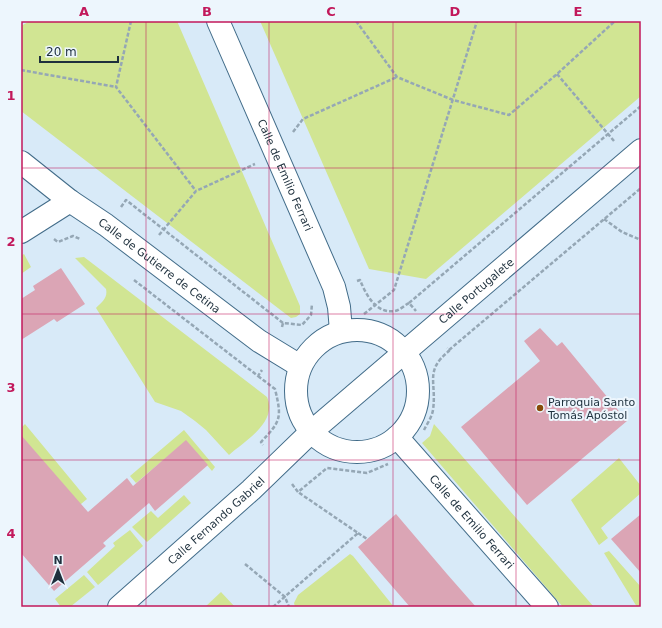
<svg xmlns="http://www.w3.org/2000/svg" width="662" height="628" font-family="'DejaVu Sans',sans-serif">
	<rect width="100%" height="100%" fill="#d8eaf8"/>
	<path fill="#d1e593" d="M 30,21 L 177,21 L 300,306 L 300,314 L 296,317 L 291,318 L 21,111 L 21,26 Z
		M 260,21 L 641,21 L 641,96 L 426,279 L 369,269 Z
		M 24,254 L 31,267 L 21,274 L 21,256 Z
		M 84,257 L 267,397 C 278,422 245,441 229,455 L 206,430 L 195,421 L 181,411 L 155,402 L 96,308 C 102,302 108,298 106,289 L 75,258 Z
		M 25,424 L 87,499 L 21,554 L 21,428 Z
		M 434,424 L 594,607 L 563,607 L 422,443 L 430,436 Z
		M 184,430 L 215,467 L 212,471 L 186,441 L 136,483 L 130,476 Z
		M 619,458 L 641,486 L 641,493 L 601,528 L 608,538 L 599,545 L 571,500 Z
		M 184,495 L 191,503 L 147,542 L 132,527 L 151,511 L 158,518 Z
		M 130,530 L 143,546 L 98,585 L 87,572 L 115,546 L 113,543 Z
		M 609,551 L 641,587 L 641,607 L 637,607 L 604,553 Z
		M 350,554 L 353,556 L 394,607 L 295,607 L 294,603 L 298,595 Z
		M 84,575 L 95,587 L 70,607 L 61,607 L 55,599 Z
		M 221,592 L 235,607 L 204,607 L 205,607 Z"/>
	<path fill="#dba5b5" d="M 61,268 L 85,304 L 57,322 L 54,319 L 21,340 L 21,299 L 35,290 L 33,286 Z
		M 540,328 L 557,346 L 562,342 L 627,421 L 527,505 L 461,427 L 540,361 L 524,341 Z
		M 21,435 L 88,512 L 127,478 L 133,486 L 186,440 L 208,465 L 155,511 L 149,503 L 103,543 L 106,546 L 54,591 L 21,553 Z
		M 396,514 L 447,574 L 476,607 L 410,607 L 358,547 Z
		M 641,514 L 641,573 L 611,539 Z"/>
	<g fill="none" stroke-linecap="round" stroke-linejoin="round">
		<g stroke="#426c89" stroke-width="24">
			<g id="street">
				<path id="s1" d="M 218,21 L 334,287 L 339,307 L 341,331"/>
				<path id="s2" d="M 21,162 L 70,201 L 106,225 L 259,341 L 300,366"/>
				<path d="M 21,232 L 70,201"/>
				<circle cx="357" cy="391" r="61"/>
				<path id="s3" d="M 397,437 L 547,607"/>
				<path id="s4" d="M 119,607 L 251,490 L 311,432 L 641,150"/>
			</g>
		</g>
		<path stroke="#95a7b5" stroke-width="2.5" stroke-dasharray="4 2" stroke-linecap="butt" d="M 131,21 L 116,87 L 196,191
			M 356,21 L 397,77 L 453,100 L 509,115 L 557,74 L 615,21
			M 21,22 L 23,21
			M 21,70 L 116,87
			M 557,74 L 614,141
			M 293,132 L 303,119 L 397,77
			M 121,207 L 126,200 L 283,323
			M 604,219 L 622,232 L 641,240
			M 159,235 L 196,191 L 255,164
			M 54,239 L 58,242 L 73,236 L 80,239
			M 134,280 L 258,376 L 262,370
			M 357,281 L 360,280 C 366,294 375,314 395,311 C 400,310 405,305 409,303 L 416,311
			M 409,303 L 641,106
			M 364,314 L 394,290 L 477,21
			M 282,327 L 283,323 L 302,325 L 311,315 L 312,304
			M 449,350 L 641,188
			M 258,376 L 275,389 C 282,418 281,421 261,442 L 263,445
			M 424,430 C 427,424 432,417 433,410 C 437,382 424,371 449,351 L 447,348
			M 292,484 L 298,492 L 327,468 L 367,473 L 388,464
			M 358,533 L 367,539
			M 245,564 L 285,597 L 289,607
			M 273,607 L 358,533 L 298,492"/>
		<use href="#street" stroke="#fff" stroke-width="22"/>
	</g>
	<path fill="none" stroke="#c2185b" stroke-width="1" stroke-opacity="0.55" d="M 146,21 L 146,607M 269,21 L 269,607M 393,21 L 393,607M 516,21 L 516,607M 21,168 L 641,168M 21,314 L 641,314M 21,460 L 641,460"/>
	<circle fill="#874b09" stroke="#edf6fd" stroke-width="1.5" cx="540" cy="408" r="4"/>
	<g text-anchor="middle" stroke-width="4" stroke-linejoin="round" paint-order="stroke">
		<g font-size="11" fill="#1e303d" stroke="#edf6fd">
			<text dy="4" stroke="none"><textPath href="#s1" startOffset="168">Calle de Emilio Ferrari</textPath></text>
			<text dy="4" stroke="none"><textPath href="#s2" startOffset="173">Calle de Gutierre de Cetina</textPath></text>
			<text dy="4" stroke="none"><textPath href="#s4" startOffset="477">Calle Portugalete</textPath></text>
			<text dy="4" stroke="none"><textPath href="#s4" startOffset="130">Calle Fernando Gabriel</textPath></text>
			<text dy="4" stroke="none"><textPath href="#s3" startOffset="113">Calle de Emilio Ferrari</textPath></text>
		</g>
		<g font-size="11" fill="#1e303d" stroke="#edf6fd" text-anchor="start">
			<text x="548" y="406">Parroquia Santo<tspan x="548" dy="13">Tomás Apóstol</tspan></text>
		</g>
	</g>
	<rect width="662" height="628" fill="none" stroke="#edf6fd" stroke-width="44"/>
	<g transform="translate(58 570)" stroke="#edf6fd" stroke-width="3" paint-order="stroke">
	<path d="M0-3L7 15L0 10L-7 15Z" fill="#1e303d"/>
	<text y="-6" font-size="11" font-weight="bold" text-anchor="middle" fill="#1e303d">N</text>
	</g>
	<path d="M40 56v6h78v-6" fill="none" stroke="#1e303d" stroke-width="2"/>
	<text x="46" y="56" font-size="12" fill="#1e303d" stroke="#edf6fd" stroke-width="3" paint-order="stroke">20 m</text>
	<rect x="22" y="22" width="618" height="584" fill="none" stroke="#c2185b" stroke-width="1.5"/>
	<g font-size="13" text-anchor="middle" font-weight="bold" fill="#c2185b">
		<text x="84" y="16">A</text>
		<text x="207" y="16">B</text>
		<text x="331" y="16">C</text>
		<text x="455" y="16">D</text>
		<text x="578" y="16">E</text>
		<text x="11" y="100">1</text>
		<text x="11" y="246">2</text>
		<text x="11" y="392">3</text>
		<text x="11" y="538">4</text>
	</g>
</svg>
